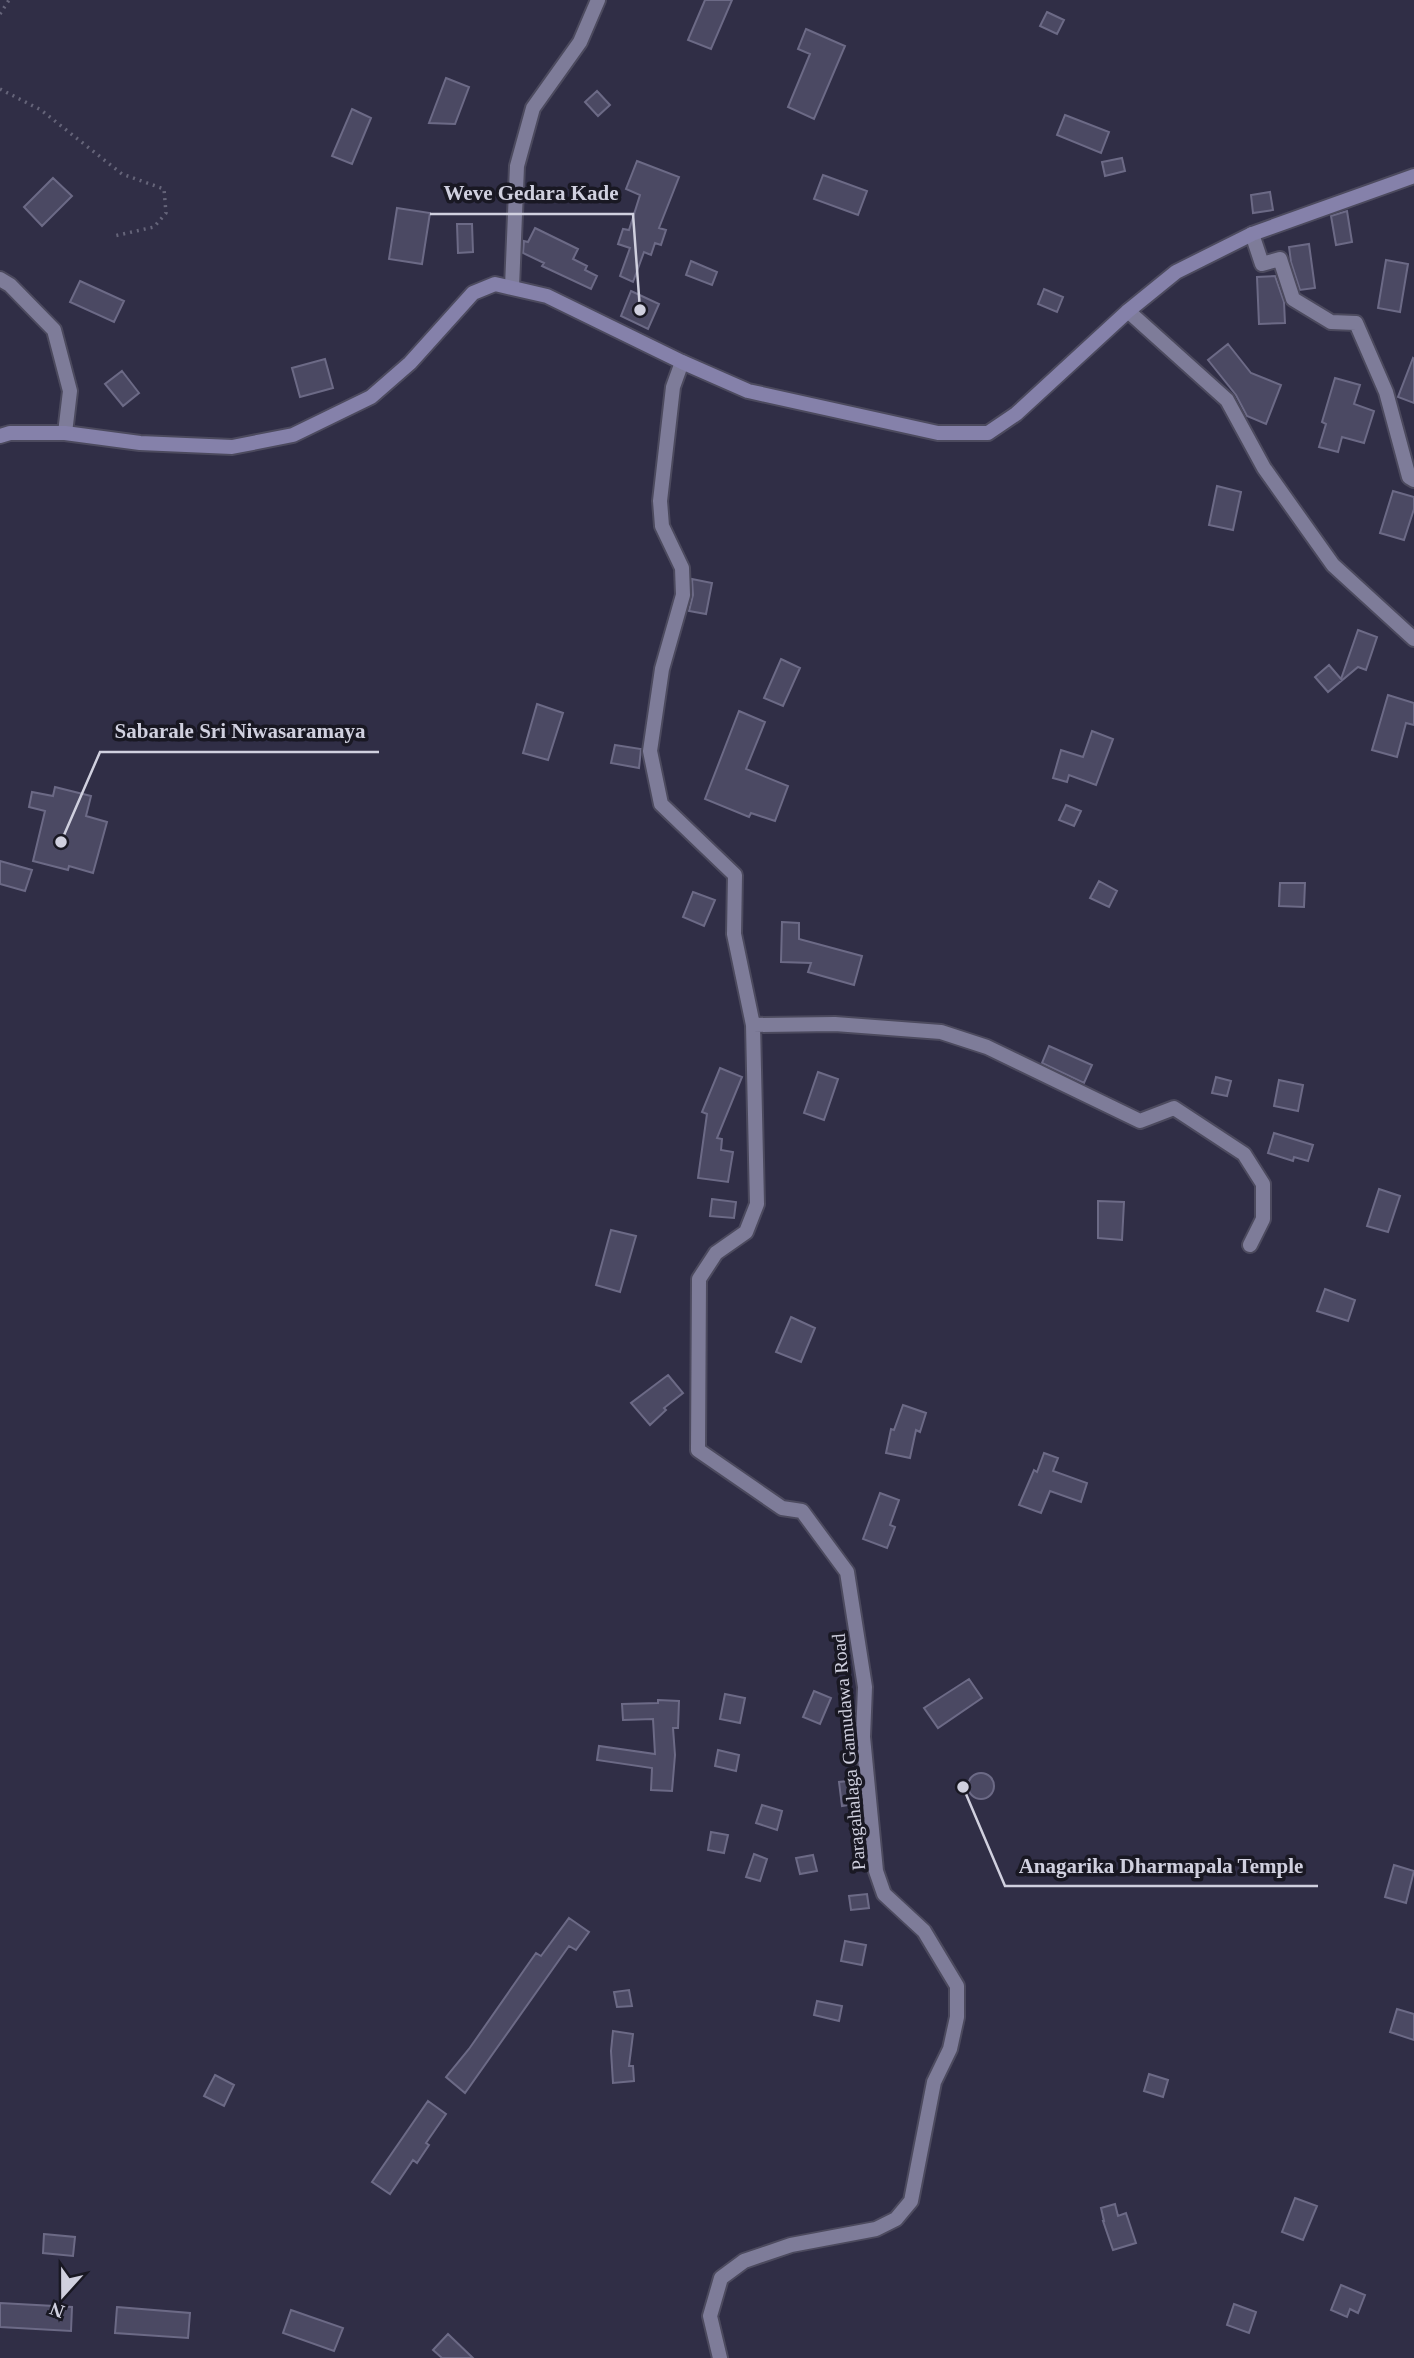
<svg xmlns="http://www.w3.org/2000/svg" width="1414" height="2358" font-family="'Times New Roman',serif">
	<rect width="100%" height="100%" fill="#302e46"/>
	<path fill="#4b4963" stroke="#6c6a86" stroke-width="2" d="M 705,0 L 732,0 L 711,49 L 688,40 Z
		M 1047,12 L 1064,20 L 1057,34 L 1040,26 Z
		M 806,29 L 845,46 L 814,119 L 788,107 L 810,54 L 798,49 Z
		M 446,78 L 469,87 L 455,124 L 429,123 Z
		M 597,91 L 610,105 L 598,116 L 585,102 Z
		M 352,109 L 371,118 L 352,164 L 332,156 Z
		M 1065,115 L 1109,132 L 1101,153 L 1057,135 Z
		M 1122,158 L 1125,171 L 1105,176 L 1102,162 Z
		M 637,161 L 679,177 L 659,228 L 666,230 L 661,245 L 655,243 L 651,255 L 644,252 L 633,282 L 620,276 L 630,248 L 618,244 L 623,229 L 629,230 L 640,195 L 626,189 Z
		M 823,175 L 867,191 L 858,215 L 814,199 Z
		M 53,178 L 72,196 L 42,226 L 24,207 Z
		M 1270,192 L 1273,210 L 1253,213 L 1251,195 Z
		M 397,208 L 430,213 L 422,264 L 389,259 Z
		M 1347,211 L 1352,242 L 1336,245 L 1331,216 Z
		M 457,224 L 472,224 L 473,252 L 458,253 Z
		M 535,228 L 578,249 L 573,259 L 587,266 L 585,270 L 597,276 L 591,289 L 542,266 L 544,263 L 523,253 L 524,241 L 528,242 Z
		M 1309,244 L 1315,288 L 1300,290 L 1291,262 L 1289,247 Z
		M 1386,260 L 1408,264 L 1400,312 L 1378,308 Z
		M 691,261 L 717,272 L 712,285 L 686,275 Z
		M 1275,276 L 1284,302 L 1285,323 L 1259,324 L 1257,277 Z
		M 80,281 L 124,301 L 114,322 L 70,302 Z
		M 1044,289 L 1063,297 L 1057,312 L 1038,304 Z
		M 631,291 L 659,304 L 648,329 L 621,316 Z
		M 1228,344 L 1251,373 L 1281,385 L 1266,424 L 1247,416 L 1236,395 L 1208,360 Z
		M 1413,358 L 1414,359 L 1414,403 L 1398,397 Z
		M 325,359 L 333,388 L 300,397 L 292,368 Z
		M 122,371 L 139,393 L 123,406 L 105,384 Z
		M 1335,378 L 1360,385 L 1354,404 L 1374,411 L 1364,443 L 1342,437 L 1338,452 L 1319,447 L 1326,424 L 1322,422 Z
		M 1217,486 L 1241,492 L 1233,530 L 1209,525 Z
		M 1393,491 L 1414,497 L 1414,509 L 1404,540 L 1380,533 Z
		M 692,579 L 712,583 L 706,614 L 689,611 L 693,595 Z
		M 1358,630 L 1377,637 L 1366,670 L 1358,667 L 1328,692 L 1315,677 L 1329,665 L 1341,679 Z
		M 781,659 L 800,668 L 783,706 L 764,698 Z
		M 1388,695 L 1414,703 L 1414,725 L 1406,723 L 1397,757 L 1372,750 Z
		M 537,704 L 563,713 L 548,760 L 523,753 Z
		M 739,711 L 765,722 L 746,769 L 788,786 L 775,821 L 751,813 L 749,817 L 705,799 Z
		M 1092,731 L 1113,739 L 1096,785 L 1069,775 L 1067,782 L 1053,778 L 1061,750 L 1083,757 Z
		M 615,745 L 641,749 L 639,768 L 611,763 Z
		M 55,787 L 91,796 L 86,816 L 107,822 L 93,873 L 69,866 L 68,870 L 33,861 L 45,811 L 29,807 L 32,792 L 53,796 Z
		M 1066,805 L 1081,811 L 1074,826 L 1059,820 Z
		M 0,861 L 32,870 L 25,891 L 0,884 Z
		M 1099,881 L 1117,891 L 1109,907 L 1090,898 Z
		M 1280,883 L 1305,883 L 1304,907 L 1279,906 Z
		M 693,892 L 715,900 L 704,926 L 683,917 Z
		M 782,922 L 799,923 L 799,939 L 862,956 L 854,985 L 808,972 L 811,963 L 781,962 Z
		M 1049,1046 L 1092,1065 L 1084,1083 L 1042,1063 Z
		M 720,1068 L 742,1077 L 717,1138 L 722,1139 L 721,1150 L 733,1152 L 728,1182 L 698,1178 L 707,1114 L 702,1112 Z
		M 818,1072 L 838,1079 L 824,1120 L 804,1113 Z
		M 1216,1077 L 1231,1081 L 1227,1096 L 1212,1093 Z
		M 1279,1080 L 1303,1085 L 1298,1111 L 1274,1106 Z
		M 1274,1133 L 1313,1145 L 1308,1161 L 1294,1157 L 1293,1161 L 1268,1153 Z
		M 1379,1189 L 1400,1196 L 1388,1232 L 1367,1226 Z
		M 712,1199 L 736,1202 L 734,1218 L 710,1216 Z
		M 1098,1201 L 1124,1202 L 1122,1240 L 1098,1238 Z
		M 611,1230 L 636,1236 L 620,1292 L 596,1285 Z
		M 1325,1289 L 1355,1300 L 1348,1321 L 1317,1311 Z
		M 791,1317 L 815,1328 L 801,1362 L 776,1352 Z
		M 668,1375 L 683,1393 L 664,1408 L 666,1410 L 650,1425 L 631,1403 Z
		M 903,1405 L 926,1413 L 920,1432 L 916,1430 L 910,1458 L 886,1453 L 891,1429 L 894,1430 Z
		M 1044,1453 L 1058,1458 L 1053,1471 L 1087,1483 L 1081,1502 L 1050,1491 L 1041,1513 L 1019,1505 L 1034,1470 L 1037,1472 Z
		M 880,1493 L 899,1500 L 890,1525 L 895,1527 L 887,1548 L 863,1539 Z
		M 969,1679 L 982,1698 L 938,1728 L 924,1708 Z
		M 814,1691 L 831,1698 L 820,1724 L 803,1717 Z
		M 725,1694 L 745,1698 L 740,1723 L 720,1719 Z
		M 658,1700 L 679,1701 L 678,1728 L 673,1728 L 675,1755 L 672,1791 L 651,1790 L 652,1768 L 597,1760 L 599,1746 L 655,1754 L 653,1719 L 623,1720 L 622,1704 L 658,1703 Z
		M 718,1750 L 739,1755 L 736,1771 L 715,1766 Z
		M968 1786a13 13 0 1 1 26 0a13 13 0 1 1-26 0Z
		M 857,1780 L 860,1803 L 842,1806 L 839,1782 Z
		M 762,1805 L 782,1811 L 777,1830 L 756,1823 Z
		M 711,1832 L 728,1835 L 724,1853 L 708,1850 Z
		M 754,1854 L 767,1859 L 760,1881 L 746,1877 Z
		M 813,1855 L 817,1871 L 800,1874 L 796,1858 Z
		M 1394,1865 L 1414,1871 L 1406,1903 L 1385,1897 Z
		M 867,1894 L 869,1908 L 851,1910 L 849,1896 Z
		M 569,1918 L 589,1932 L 576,1950 L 569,1946 L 465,2093 L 446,2077 L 469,2049 L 536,1953 L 541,1956 Z
		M 845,1941 L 866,1945 L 862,1965 L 841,1961 Z
		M 629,1990 L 632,2006 L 617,2007 L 614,1992 Z
		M 817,2001 L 842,2006 L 839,2021 L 814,2015 Z
		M 1397,2009 L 1414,2014 L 1414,2040 L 1390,2032 Z
		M 613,2031 L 633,2034 L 629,2066 L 633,2066 L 634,2081 L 613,2083 L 611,2051 Z
		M 1149,2074 L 1168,2080 L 1163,2097 L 1144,2091 Z
		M 215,2075 L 234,2085 L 224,2106 L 204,2096 Z
		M 428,2101 L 446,2114 L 426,2143 L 429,2145 L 417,2163 L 413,2160 L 390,2194 L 372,2182 Z
		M 1295,2198 L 1317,2206 L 1303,2240 L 1282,2232 Z
		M 1115,2204 L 1118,2216 L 1126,2213 L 1136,2243 L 1113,2250 L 1103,2221 L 1104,2221 L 1101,2208 Z
		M 44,2234 L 75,2237 L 73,2256 L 43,2253 Z
		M 1341,2285 L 1365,2295 L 1358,2313 L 1350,2309 L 1347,2317 L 1331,2310 Z
		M 0,2303 L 72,2307 L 71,2331 L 0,2327 Z
		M 1234,2304 L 1256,2312 L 1249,2333 L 1227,2325 Z
		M 117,2307 L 190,2313 L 188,2338 L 115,2333 Z
		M 291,2310 L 343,2328 L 334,2351 L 283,2333 Z
		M 448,2334 L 473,2358 L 442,2358 L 433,2350 Z"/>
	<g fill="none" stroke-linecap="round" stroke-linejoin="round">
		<g stroke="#4c4a5e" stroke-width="18">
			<path id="minor" d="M 1252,234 L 1262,264 L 1280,259 L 1293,299 L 1331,322 L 1356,323 L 1386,392 L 1409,477 L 1414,480
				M 0,279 L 10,285 L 54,330 L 70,391 L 65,433
				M 512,287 L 517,166 L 533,108 L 580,42 L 598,0
				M 1128,311 L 1227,400 L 1264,468 L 1333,565 L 1414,639
				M 682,362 L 673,387 L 660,501 L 662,526 L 682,568 L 683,595 L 662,669 L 650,751 L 661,804 L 735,875 L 734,934 L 753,1025 L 757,1204 L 746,1232 L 716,1253 L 699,1279 L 698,1450 L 782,1508 L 802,1511 L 847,1572 L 865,1687 L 863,1737 L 876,1871 L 884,1894 L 924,1931 L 957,1986 L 957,2017 L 950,2049 L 934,2082 L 911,2201 L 896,2219 L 876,2229 L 791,2245 L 744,2261 L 721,2278 L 710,2316 L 720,2358
				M 753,1025 L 835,1024 L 941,1032 L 987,1047 L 1140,1121 L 1174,1108 L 1244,1154 L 1263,1184 L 1263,1219 L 1250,1245"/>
		</g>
		<g stroke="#4c4a5e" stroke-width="18">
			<path id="secondary" d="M 0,436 L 10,433 L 65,433 L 140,443 L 232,447 L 293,435 L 371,397 L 410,363 L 473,293 L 495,284 L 547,296 L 682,362 L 748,391 L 938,433 L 988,433 L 1016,414 L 1128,311 L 1176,272 L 1252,234 L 1414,176"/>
		</g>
		<path stroke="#656479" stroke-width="3.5" stroke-dasharray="2 5" stroke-linecap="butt" d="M 0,14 L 9,0
			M 0,89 L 41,110 L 122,174 L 164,189 L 166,213 L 154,227 L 114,236"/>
		<use href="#minor" stroke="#7e7c99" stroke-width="14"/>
		<use href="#secondary" stroke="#8581aa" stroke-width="14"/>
	</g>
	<g text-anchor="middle" stroke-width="7" stroke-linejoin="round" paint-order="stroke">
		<g font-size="19" fill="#d0d0df" stroke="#191823">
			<text transform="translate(848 1752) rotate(-95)" y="7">Paragahalaga Gamudawa Road</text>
		</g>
	</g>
	<path fill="none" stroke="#d0d0df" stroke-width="2.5" d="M640 310L633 214H430M61 842L100 752H379M963 1787L1005 1886H1318"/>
	<g fill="#d0d0df" stroke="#191823" stroke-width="2.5">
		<circle cx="640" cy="310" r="7"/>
		<circle cx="61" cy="842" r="7"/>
		<circle cx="963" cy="1787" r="7"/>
	</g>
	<g font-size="21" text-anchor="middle" font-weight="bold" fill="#d0d0df" stroke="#191823" stroke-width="7" stroke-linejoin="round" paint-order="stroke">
		<text x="531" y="200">Weve Gedara Kade</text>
		<text x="240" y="738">Sabarale Sri Niwasaramaya</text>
		<text x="1161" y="1873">Anagarika Dharmapala Temple</text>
	</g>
	<g transform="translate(63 2295) rotate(201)" stroke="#191823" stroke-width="5" paint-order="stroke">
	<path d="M0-5L12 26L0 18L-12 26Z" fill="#d0d0df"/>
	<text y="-10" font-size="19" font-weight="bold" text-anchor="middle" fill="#d0d0df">N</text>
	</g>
</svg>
